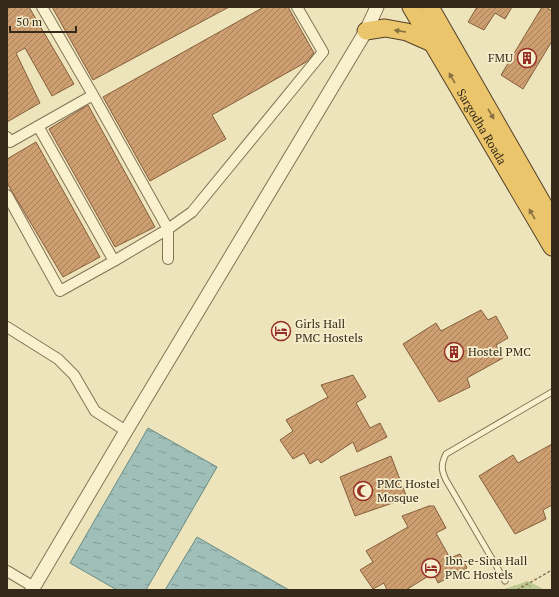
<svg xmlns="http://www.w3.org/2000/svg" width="559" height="597" font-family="'PT Serif',serif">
	<defs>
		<pattern id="park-dots" width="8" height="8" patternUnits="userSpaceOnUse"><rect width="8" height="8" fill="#bfcb90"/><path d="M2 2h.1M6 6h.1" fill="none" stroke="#a5ae7c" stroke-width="1.8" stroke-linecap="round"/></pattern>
		<pattern id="water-ripples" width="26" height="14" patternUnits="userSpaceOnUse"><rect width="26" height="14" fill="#9fbfb8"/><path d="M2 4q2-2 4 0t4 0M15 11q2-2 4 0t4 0" fill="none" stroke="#829b95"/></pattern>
		<pattern id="building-hatch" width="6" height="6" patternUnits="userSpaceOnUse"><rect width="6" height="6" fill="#cd9f70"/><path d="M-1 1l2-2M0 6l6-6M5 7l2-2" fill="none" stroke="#a7825b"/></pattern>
	</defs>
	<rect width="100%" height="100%" fill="#eee4bb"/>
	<path fill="url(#park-dots)" d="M 528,581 L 545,590 L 501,590 Z"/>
	<path fill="url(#water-ripples)" stroke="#678c86" d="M 148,428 L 217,467 L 146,590 L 117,590 L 70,563 Z
		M 197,537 L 289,590 L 165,590 Z"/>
	<path fill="url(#building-hatch)" stroke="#845f3b" d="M 7,7 L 29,7 L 74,84 L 52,96 L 25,48 L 16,53 L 40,103 L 7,122 Z
		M 52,7 L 229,7 L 93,80 Z
		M 264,7 L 288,7 L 314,53 L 308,61 L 212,115 L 226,139 L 150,181 L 103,97 Z
		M 477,7 L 512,7 L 505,19 L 495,13 L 484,30 L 468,22 Z
		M 542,7 L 546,7 L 552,11 L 552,41 L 523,89 L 501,75 Z
		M 88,105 L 155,227 L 115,247 L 49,129 Z
		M 36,142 L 100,257 L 63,277 L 7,183 L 7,159 Z
		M 481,310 L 488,320 L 496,316 L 508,338 L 496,345 L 503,358 L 467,378 L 470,387 L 439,402 L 403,344 L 436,323 L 441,331 Z
		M 353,375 L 366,397 L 356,403 L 370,428 L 380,423 L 387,437 L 357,452 L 353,442 L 321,463 L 318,459 L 310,464 L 304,453 L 293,459 L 280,440 L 293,431 L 286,420 L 328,397 L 321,385 Z
		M 552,444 L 552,505 L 543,510 L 546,519 L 515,534 L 479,476 L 513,455 L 518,463 Z
		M 391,456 L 407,498 L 355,516 L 340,477 Z
		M 429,506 L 434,506 L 446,528 L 436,533 L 450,558 L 460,554 L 467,568 L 438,583 L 433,573 L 406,590 L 387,590 L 384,583 L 373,589 L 360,570 L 373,562 L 366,551 L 408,527 L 402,516 Z"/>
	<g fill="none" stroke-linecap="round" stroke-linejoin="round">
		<g stroke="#857355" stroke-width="7">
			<path id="service" d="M 505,581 L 446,480 C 441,470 441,464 446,454 L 552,392"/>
		</g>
		<g stroke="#857355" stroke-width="12">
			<path id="minor" d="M 42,7 L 93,95 L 168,229 L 114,261
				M 7,137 L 10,142 L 93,95
				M 7,195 L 60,291 L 114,261 L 38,126
				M 168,259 L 168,229 L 192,212 L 323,52 L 297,7
				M 7,327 L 58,359 L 74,375 L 95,411 L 126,431
				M 7,571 L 34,587"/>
		</g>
		<g stroke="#857355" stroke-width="15">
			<path id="tertiary" d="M 32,590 L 126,431 L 366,31 L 377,7"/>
		</g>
		<g stroke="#52402a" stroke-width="19">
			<g id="trunk">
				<path id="s1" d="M 411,7 L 552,247"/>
				<path d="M 430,7 L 552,220"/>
				<path d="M 366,31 L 385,28 L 407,32 L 432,43"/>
			</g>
		</g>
		<path stroke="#857355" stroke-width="1.5" stroke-dasharray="3 2" stroke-linecap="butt" d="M 517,590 L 552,570"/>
		<use href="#service" stroke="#f9f0ce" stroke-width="5"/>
		<use href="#minor" stroke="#f9f0ce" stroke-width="10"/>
		<use href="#tertiary" stroke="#f9f0ce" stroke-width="13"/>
		<use href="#trunk" stroke="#eac56c" stroke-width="17"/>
	</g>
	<defs><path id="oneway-solid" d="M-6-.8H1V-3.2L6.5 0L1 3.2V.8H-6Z"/></defs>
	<g fill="#866f3f">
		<use href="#oneway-solid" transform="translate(400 31) rotate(-171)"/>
		<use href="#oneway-solid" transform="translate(452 78) rotate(-120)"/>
		<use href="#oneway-solid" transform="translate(491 114) rotate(60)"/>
		<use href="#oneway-solid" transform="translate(532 214) rotate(-120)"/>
	</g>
	<defs>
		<g id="building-ring" transform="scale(1)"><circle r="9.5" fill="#f5edcb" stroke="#952e24" stroke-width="1.5"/><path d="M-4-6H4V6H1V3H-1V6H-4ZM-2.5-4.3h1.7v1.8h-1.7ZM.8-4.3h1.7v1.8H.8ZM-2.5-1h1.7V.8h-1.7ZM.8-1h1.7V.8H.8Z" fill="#952e24"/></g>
		<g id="hotel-ring" transform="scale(1)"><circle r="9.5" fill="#f5edcb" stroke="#952e24" stroke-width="1.5"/><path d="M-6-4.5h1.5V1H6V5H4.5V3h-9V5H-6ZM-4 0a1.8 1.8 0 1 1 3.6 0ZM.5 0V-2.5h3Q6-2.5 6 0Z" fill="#952e24"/></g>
		<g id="mosque-ring" transform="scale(1)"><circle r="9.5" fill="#f5edcb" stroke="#952e24" stroke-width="1.5"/><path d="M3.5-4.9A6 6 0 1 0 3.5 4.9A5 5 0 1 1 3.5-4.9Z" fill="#952e24"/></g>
	</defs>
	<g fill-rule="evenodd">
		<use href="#building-ring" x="527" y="58"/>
		<use href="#hotel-ring" x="281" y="331"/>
		<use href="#building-ring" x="454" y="352"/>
		<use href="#mosque-ring" x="363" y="491"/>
		<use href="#hotel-ring" x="431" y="568"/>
	</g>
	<g text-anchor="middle" stroke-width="3.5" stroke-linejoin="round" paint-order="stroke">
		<g font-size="12" fill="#34291a" stroke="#f5edcb" text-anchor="start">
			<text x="513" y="62" text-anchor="end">FMU</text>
			<text x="295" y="328">Girls Hall<tspan x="295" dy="14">PMC Hostels</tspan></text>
			<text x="468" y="356">Hostel PMC</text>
			<text x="377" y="488">PMC Hostel<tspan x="377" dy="14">Mosque</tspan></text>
			<text x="445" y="565">Ibn-e-Sina Hall<tspan x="445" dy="14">PMC Hostels</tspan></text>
		</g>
		<g font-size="12" fill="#34291a" stroke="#f5edcb">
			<text dy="4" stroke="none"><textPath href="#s1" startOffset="139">Sargodha Roada</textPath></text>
		</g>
	</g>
	<rect width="559" height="597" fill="none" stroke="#34291a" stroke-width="16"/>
	<path d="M10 26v6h66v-6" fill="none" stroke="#34291a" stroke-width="2"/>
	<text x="16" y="26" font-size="12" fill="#34291a" stroke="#f5edcb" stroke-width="3" paint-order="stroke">50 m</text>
</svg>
